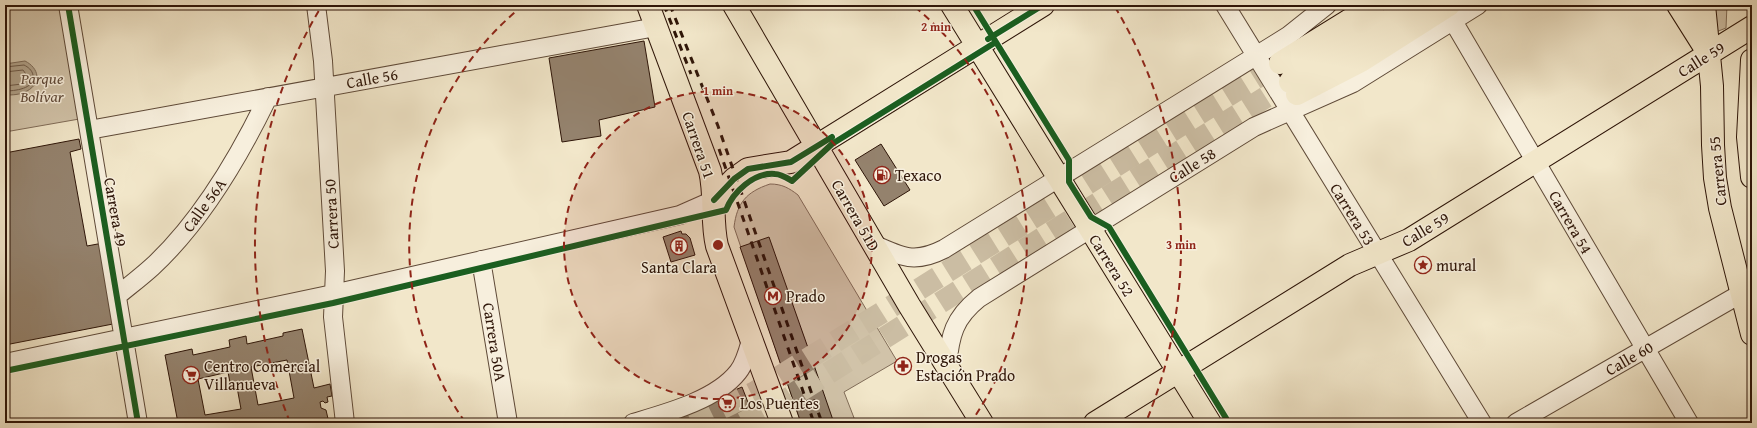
<svg xmlns="http://www.w3.org/2000/svg" width="1757" height="428" font-family="'Gentium Book Plus',serif">
	<rect width="100%" height="100%" fill="#f2e7ca"/>
	<filter id="stains"><feTurbulence type="fractalNoise" baseFrequency=".005" numOctaves="4"/><feColorMatrix values="0 0 0 0 .2 0 0 0 0 .09 0 0 0 0 .02 0 0 0 .5 -.17"/></filter>
	<radialGradient id="worn" r=".72"><stop offset=".6" stop-color="#630" stop-opacity="0"/><stop offset="1" stop-color="#630" stop-opacity=".3"/></radialGradient>
	<path fill="#d1c3a9" stroke="#806c58" d="M 5,5 L 66,5 L 85,118 L 5,132 Z
		M 1713,5 L 1727,5 L 1726,28 L 1716,32 Z
		M 770,184 C 782,184 789,188 798,195 L 897,361 L 844,392 L 856,423 L 801,423 L 734,227 C 737,203 746,192 770,184 Z"/>
	<path fill="#afa088" stroke="#7b6855" d="M 25,61 C 39,68 42,83 27,91 C 20,95 12,95 5,95 L 5,64 Z"/>
	<g fill="none" stroke-linecap="round" stroke-linejoin="round">
		<path stroke="#6e5a48" stroke-width="1" d="M 5,67 L 24,65 C 28,67 32,70 33,75 C 36,89 14,91 5,91
			M 5,72 L 23,70 L 28,77 L 22,84 L 5,86"/>
	</g>
	<path fill="#94826d" stroke="#2e1508" fill-rule="evenodd" d="M 644,41 L 655,107 L 599,120 L 601,136 L 562,142 L 549,58 Z
		M 79,139 L 81,149 L 70,152 L 87,246 L 103,243 L 118,323 L 5,345 L 5,153 Z
		M 881,144 L 910,190 L 884,206 L 855,160 Z
		M 681,231 L 682,234 L 686,234 L 690,238 L 695,255 L 671,262 L 663,237 Z
		M 769,237 L 807,345 L 834,423 L 801,423 L 740,247 Z
		M 302,329 L 314,388 L 330,384 L 332,396 L 327,397 L 328,402 L 325,403 L 323,401 L 320,402 L 321,408 L 326,410 L 329,423 L 178,423 L 165,355 L 192,349 L 193,355 L 230,347 L 229,340 L 246,336 L 247,344 L 283,336 L 283,333 ZM 287,360 L 294,398 L 258,405 L 251,367 ZM 228,372 L 231,388 L 237,387 L 241,409 L 205,415 L 198,379 Z
		M 742,387 L 756,423 L 672,423 L 669,418 Z"/>
	<g fill="none" stroke-linecap="round" stroke-linejoin="round">
		<path stroke="#cbbda3" stroke-width="22" stroke-dasharray="22 11" stroke-linecap="butt" d="M 692,423 L 755,392 L 1280,63
			M 743,423 L 781,403 L 1290,82"/>
		<g stroke="#5f4a38" stroke-width="20">
			<path id="minor" d="M 68,5 L 138,423
				M 316,5 L 323,61 L 335,271 L 333,317 L 345,423
				M 1225,5 L 1482,423
				M 1453,21 L 1689,423
				M 89,130 L 656,27
				M 873,244 C 901,257 915,264 944,249 L 1288,36 L 1327,5
				M 481,260 L 508,423
				M 117,296 C 129,286 141,277 152,267 C 202,221 239,157 268,97
				M 5,363 L 333,294 L 680,215 L 714,200
				M 947,366 C 950,335 954,318 979,298 L 1254,127 L 1353,83 L 1478,5
				M 633,423 C 667,413 716,400 738,372 C 745,363 748,351 751,340
				M 1516,423 L 1742,293"/>
		</g>
		<g stroke="#2e1508" stroke-width="24">
			<path id="major" d="M 648,5 L 710,171 C 716,196 711,221 717,246 L 782,423
				M 734,5 L 909,305 L 982,423
				M 952,5 L 1210,423
				M 1678,5 L 1707,51
				M 1704,5 L 1712,86 L 1713,145 L 1715,178 L 1720,208 L 1752,334
				M 1752,60 L 1748,137 L 1752,177
				M 1280,63 L 1374,5
				M 1290,82 L 1413,5
				M 1297,94 L 1361,61 L 1449,5
				M 714,200 L 734,179 L 748,169 L 791,162 L 1043,5
				M 1095,423 L 1350,265 L 1409,240 L 1752,27"/>
		</g>
		<use href="#minor" stroke="#f7efdd" stroke-width="18"/>
		<use href="#major" stroke="#f2e7ca" stroke-width="22"/>
		<path stroke="#2e1508" stroke-width="3" stroke-dasharray="7 7" stroke-linecap="butt" d="M 664,5 L 691,74
			M 670,5 L 718,126 L 822,423
			M 719,149 L 814,423"/>
		<g stroke="#f7efdd" stroke-width="8">
			<path id="cycleway" d="M 68,5 L 138,423
				M 973,5 L 1069,160 L 1069,182 L 1091,217 L 1109,227 L 1229,423
				M 988,39 L 1043,5
				M 714,200 L 734,179 L 748,169 L 791,162 L 832,137
				M 5,371 L 333,303 L 726,210 C 733,192 754,172 775,174 C 781,174 787,178 792,181 L 832,144 L 996,42"/>
		</g>
		<use href="#cycleway" stroke="#1b5e20" stroke-width="6"/>
	</g>
	<circle cx="718" cy="245" r="154" fill="#8f2418" fill-opacity=".12"/>
	<g fill="none" stroke="#8f2418" stroke-width="2" stroke-dasharray="7 5">
		<circle cx="718" cy="245" r="154"/>
		<path d="M465 422A309 309 0 0 1 521 7M915 7A309 309 0 0 1 971 422"/>
		<path d="M290 422A463 463 0 0 1 321 7M1115 7A463 463 0 0 1 1146 422"/>
	</g>
	<defs>
		<g id="fuel-ring" transform="scale(0.9)"><circle r="9.5" fill="#f7efdd" stroke="#8f2418" stroke-width="1.5"/><path d="M-5.5-6h7V0h2V4h1.3V-2.5L3-4.5l.8-.8L6-3V5H2.5V1h-1V6h-7ZM-4.2-4.7v3.2H.2V-4.7Z" fill="#8f2418"/></g>
		<g id="building-ring" transform="scale(0.9)"><circle r="9.5" fill="#f7efdd" stroke="#8f2418" stroke-width="1.5"/><path d="M-4-6H4V6H1V3H-1V6H-4ZM-2.5-4.3h1.7v1.8h-1.7ZM.8-4.3h1.7v1.8H.8ZM-2.5-1h1.7V.8h-1.7ZM.8-1h1.7V.8H.8Z" fill="#8f2418"/></g>
		<g id="sight-ring" transform="scale(0.9)"><circle r="9.5" fill="#f7efdd" stroke="#8f2418" stroke-width="1.5"/><path d="M0-6L1.8-2.2L6-1.7L2.9 1.2L3.7 5.4L0 3.3L-3.7 5.4L-2.9 1.2L-6-1.7L-1.8-2.2Z" fill="#8f2418"/></g>
		<g id="metro-ring" transform="scale(0.9)"><circle r="9.5" fill="#f7efdd" stroke="#8f2418" stroke-width="1.5"/><path d="M-5.5 5V-5H-3L0 0L3-5H5.5V5H3V-.5L0 4L-3-.5V5Z" fill="#8f2418"/></g>
		<g id="pharmacy-ring" transform="scale(0.9)"><circle r="9.5" fill="#f7efdd" stroke="#8f2418" stroke-width="1.5"/><path d="M-2-6h4v4h4v4h-4v4h-4v-4h-4v-4h4Z" fill="#8f2418"/></g>
		<g id="supermarket-ring" transform="scale(0.9)"><circle r="9.5" fill="#f7efdd" stroke="#8f2418" stroke-width="1.5"/><path d="M-6-5.5h2.5l.6 2H6L4.5 2H-2.5L-4.4-4H-6ZM-1.5 3.2a1.3 1.3 0 1 0 .1 0ZM3 3.2a1.3 1.3 0 1 0 .1 0Z" fill="#8f2418"/></g>
	</defs>
	<g fill-rule="evenodd">
		<use href="#fuel-ring" x="882" y="175"/>
		<use href="#building-ring" x="679" y="246"/>
		<use href="#sight-ring" x="1423" y="265"/>
		<use href="#metro-ring" x="773" y="296"/>
		<use href="#pharmacy-ring" x="903" y="366"/>
		<use href="#supermarket-ring" x="191" y="375"/>
		<use href="#supermarket-ring" x="727" y="403"/>
	</g>
	<g text-anchor="middle" stroke-width="3" stroke-linejoin="round" paint-order="stroke">
		<g font-size="16" fill="#2e1508" stroke="#f7efdd">
			<text transform="translate(1701 59) rotate(-32)" y="6">Calle 59</text>
			<text transform="translate(372 78) rotate(-10)" y="6">Calle 56</text>
			<text transform="translate(699 145) rotate(71)" y="6">Carrera 51</text>
			<text transform="translate(1192 165) rotate(-32)" y="6">Calle 58</text>
			<text transform="translate(1717 171) rotate(-96)" y="6">Carrera 55</text>
			<text transform="translate(204 205) rotate(-54)" y="6">Calle 56A</text>
			<text transform="translate(116 212) rotate(80)" y="6">Carrera 49</text>
			<text transform="translate(331 214) rotate(-93)" y="6">Carrera 50</text>
			<text transform="translate(1353 214) rotate(58)" y="6">Carrera 53</text>
			<text transform="translate(856 215) rotate(60)" y="6">Carrera 51D</text>
			<text transform="translate(1571 222) rotate(60)" y="6">Carrera 54</text>
			<text transform="translate(1425 229) rotate(-31)" y="6">Calle 59</text>
			<text transform="translate(1112 265) rotate(58)" y="6">Carrera 52</text>
			<text transform="translate(495 342) rotate(81)" y="6">Carrera 50A</text>
			<text transform="translate(1629 358) rotate(-30)" y="6">Calle 60</text>
		</g>
		<g font-size="16" font-style="italic" fill="#5f4938" stroke="#f7efdd">
			<text x="42" y="84">Parque<tspan x="42" dy="18">Bolívar</tspan></text>
		</g>
		<g font-size="16" fill="#2e1508" stroke="#f7efdd" text-anchor="start">
			<text x="895" y="181">Texaco</text>
			<text x="1436" y="271">mural</text>
			<text x="679" y="273" text-anchor="middle">Santa Clara</text>
			<text x="786" y="302">Prado</text>
			<text x="916" y="363">Drogas<tspan x="916" dy="18">Estación Prado</tspan></text>
			<text x="204" y="372">Centro Comercial<tspan x="204" dy="18">Villanueva</tspan></text>
			<text x="740" y="409">Los Puentes</text>
		</g>
	</g>
	<circle cx="718" cy="245" r="6" fill="#8f2418" stroke="#f7efdd" stroke-width="2"/>
	<g font-size="12" text-anchor="middle" font-weight="bold" fill="#8f2418" stroke="#f7efdd" stroke-width="3" stroke-linejoin="round" paint-order="stroke">
		<text x="936" y="31">2 min</text>
		<text x="718" y="95">1 min</text>
		<text x="1181" y="249">3 min</text>
	</g>
	<rect width="1757" height="428" fill="none" stroke="#f2e7ca" stroke-width="20"/>
	<rect x="6" y="6" width="1745" height="416" fill="none" stroke="#2e1508" stroke-width="2"/>
	<rect x="10" y="10" width="1737" height="408" fill="none" stroke="#2e1508"/>
	<rect width="100%" height="100%" filter="url(#stains)"/>
	<rect width="100%" height="100%" fill="url(#worn)"/>
</svg>
